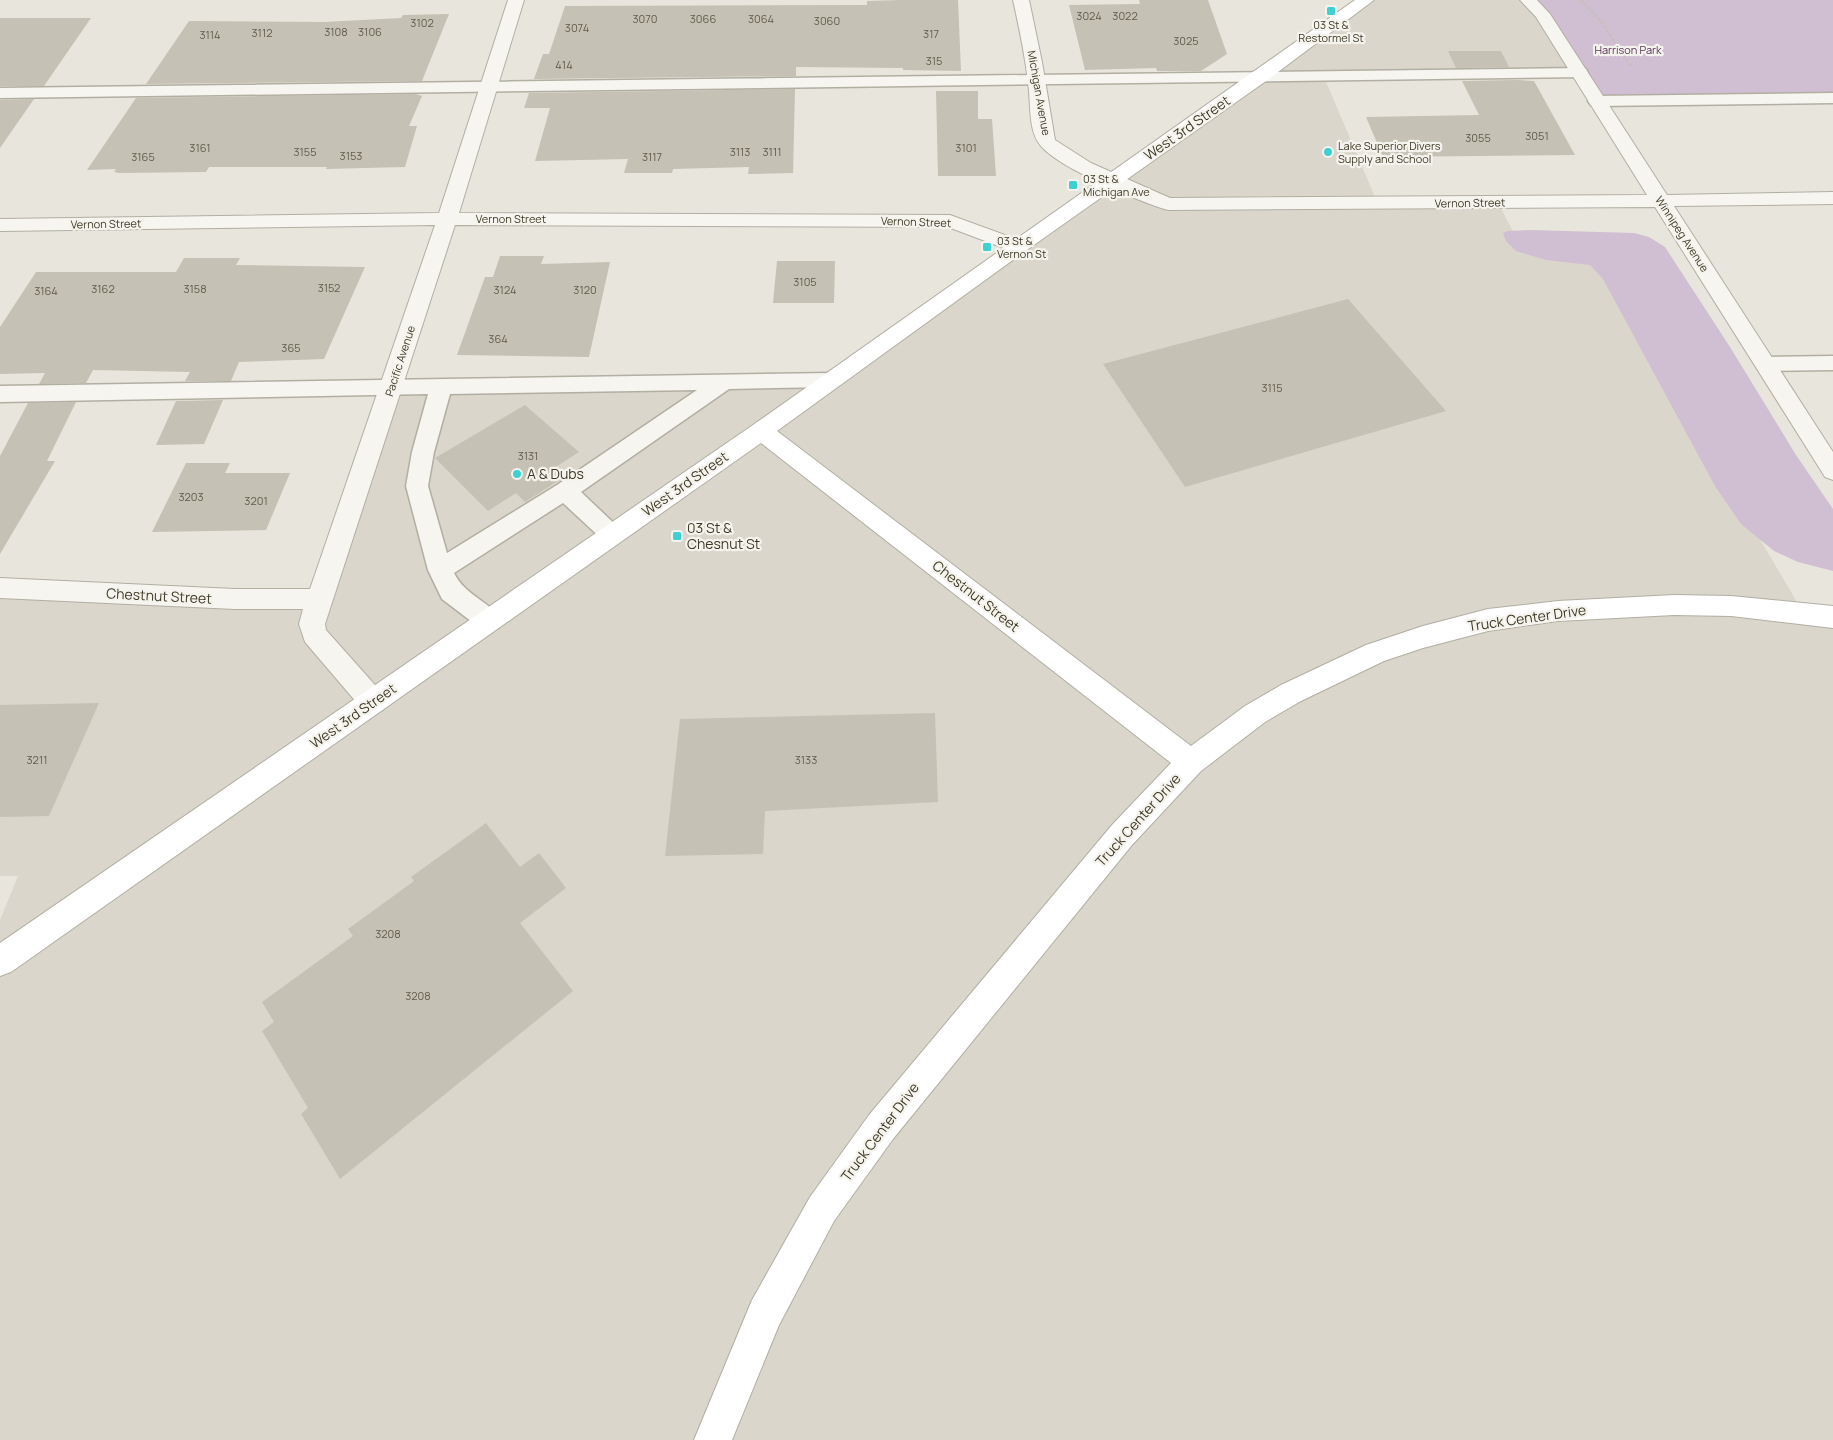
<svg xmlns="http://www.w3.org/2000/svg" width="1833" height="1440" font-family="Manrope,sans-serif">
	<rect width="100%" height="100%" fill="#e8e5dd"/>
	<path fill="#dad6cb" d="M 1366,0 L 1528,0 L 1580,73 L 1324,77 L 1378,204 L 1498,203 L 1524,252 L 1590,250 L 1804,614 L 1833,617 L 1833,1440 L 0,1440 L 0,920 L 18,876 L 0,876 L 0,588 L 319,599 L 392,387 L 829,380 Z"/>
	<path fill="#d0bed2" d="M 1528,0 L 1833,0 L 1833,98 L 1597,101 Z
		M 1530,230 L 1634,233 L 1649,237 L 1665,247 L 1730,347 L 1796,455 L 1833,509 L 1833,571 L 1798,562 L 1774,551 L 1741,524 L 1715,486 L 1603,279 L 1590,265 L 1546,260 L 1516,251 L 1506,241 L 1503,233 L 1508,231 Z"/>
	<path fill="#c5c1b4" d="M 901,0 L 958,0 L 961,71 L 903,70 L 903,68 L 796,67 L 796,76 L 534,79 L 543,54 L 549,54 L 565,6 L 867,5 L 867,1 Z
		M 1139,0 L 1208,0 L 1227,54 L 1201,71 L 1157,71 L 1156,68 L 1085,70 L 1069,5 L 1140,4 Z
		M 449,14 L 422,81 L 146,84 L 189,21 L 324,22 L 401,18 L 403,15 Z
		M 0,18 L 91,18 L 44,86 L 0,86 Z
		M 1448,51 L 1501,51 L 1509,67 L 1456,68 Z
		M 1516,80 L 1534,81 L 1575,155 L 1383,157 L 1366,117 L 1479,115 L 1462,81 Z
		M 795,89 L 793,173 L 748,174 L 749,167 L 673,169 L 672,173 L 624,173 L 628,159 L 535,161 L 550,108 L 524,108 L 529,93 Z
		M 936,91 L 978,91 L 978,119 L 992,119 L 996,176 L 938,176 Z
		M 416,94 L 422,96 L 409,126 L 417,126 L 405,167 L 326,169 L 327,167 L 209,167 L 206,172 L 119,173 L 114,172 L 116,169 L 87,170 L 136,98 Z
		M 34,99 L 0,148 L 0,100 Z
		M 500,256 L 544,256 L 541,264 L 610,262 L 589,357 L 457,355 L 485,277 L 493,277 Z
		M 184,258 L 240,258 L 236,265 L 365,267 L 324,359 L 239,362 L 231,381 L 185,381 L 190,372 L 93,370 L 86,383 L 39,384 L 45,373 L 0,374 L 0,327 L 36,272 L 176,272 Z
		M 777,261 L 835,261 L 834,303 L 773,303 Z
		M 1348,299 L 1446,411 L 1185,487 L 1103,364 Z
		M 223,400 L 204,444 L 156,445 L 176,401 Z
		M 76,402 L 47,461 L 55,461 L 0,554 L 0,456 L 28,403 Z
		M 525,405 L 579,452 L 554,468 L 564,477 L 525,502 L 516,493 L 488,511 L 435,458 Z
		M 186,463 L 230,463 L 225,473 L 290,473 L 266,530 L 152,532 Z
		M 99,703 L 49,816 L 0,817 L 0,705 Z
		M 935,713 L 938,802 L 765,811 L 763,854 L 665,856 L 680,719 Z
		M 486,823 L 520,867 L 539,853 L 566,888 L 520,923 L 573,991 L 340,1179 L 301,1114 L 308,1108 L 262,1031 L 274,1022 L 262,1002 L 353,936 L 348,929 L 414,881 L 411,877 Z"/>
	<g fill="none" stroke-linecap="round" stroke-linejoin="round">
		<g stroke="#b2aea2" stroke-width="3">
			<path id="lane" d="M 1580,68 L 1586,69 L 1588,73 L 1586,77 L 0,98 L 0,88 Z
				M 1833,93 L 1833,103 L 1597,106 L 1591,105 L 1588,101 L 1591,97 L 1597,96 Z
				M 1833,356 L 1833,370 L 1765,371 L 1758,369 L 1755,364 L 1758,359 L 1765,357 Z
				M 831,373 L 839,375 L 842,380 L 839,385 L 831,387 L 729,389 L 581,492 L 620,529 L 624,535 L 620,541 L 612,544 L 604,541 L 563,503 L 454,573 C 466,597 491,601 501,621 L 498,628 L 489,631 L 480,628 L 442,599 L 428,570 L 406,486 L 412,452 L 428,394 L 0,402 L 0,386 ZM 697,390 L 557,485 L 447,553 L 428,486 L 434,452 L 450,394 Z"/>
		</g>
		<g stroke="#b2aea2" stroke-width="2">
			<path id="street" d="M 508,0 L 524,0 L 459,213 L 950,215 L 1024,242 L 1027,247 L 1024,252 L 1017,253 L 948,227 L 455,225 L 325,624 L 326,630 L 383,694 L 387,702 L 383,710 L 373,714 L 363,710 L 305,642 L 299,624 L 303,609 L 235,609 L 0,598 L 0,578 L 235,589 L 310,589 L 435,225 L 0,231 L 0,219 L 439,213 Z
				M 1013,0 L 1029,0 L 1042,62 L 1055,140 L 1091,163 L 1170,198 L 1647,195 L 1536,17 L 1520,0 L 1537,0 L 1550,14 L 1667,195 L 1833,192 L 1833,204 L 1674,206 L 1833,452 L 1833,480 L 1825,477 L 1655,207 L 1168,210 L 1161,208 C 1135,199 1051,165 1038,142 C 1028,126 1031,101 1028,82 C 1025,55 1019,27 1013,0 Z"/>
		</g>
		<g stroke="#b2aea2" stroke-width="2">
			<path id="secondary" d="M 1355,0 L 1374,0 L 1266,81 L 1024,252 L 777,431 L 1191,746 L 1245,706 L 1281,685 L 1366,645 L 1423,626 L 1488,609 L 1558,601 L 1674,595 L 1731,596 L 1833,606 L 1833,628 L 1731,616 L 1674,615 L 1558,621 L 1488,631 L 1423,648 L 1384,661 L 1301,701 L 1265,722 L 1201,771 L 1132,845 L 893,1139 L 834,1221 L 779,1325 L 732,1440 L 694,1440 L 752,1300 L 810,1197 L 869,1115 L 1112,825 L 1171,763 L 761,443 L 11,972 L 0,976 L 0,943 L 753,425 Z"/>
		</g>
		<path stroke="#c3c1b7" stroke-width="2" stroke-dasharray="2.5 2.5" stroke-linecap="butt" d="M 1581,0 L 1599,19 L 1632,67"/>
		<use href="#lane" fill="#f6f5f0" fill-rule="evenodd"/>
		<use href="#street" fill="#f6f5f0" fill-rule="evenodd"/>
		<use href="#secondary" fill="#fff" fill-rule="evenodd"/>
	</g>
	<g fill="#3dd1d2" stroke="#f5f3ed" stroke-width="2">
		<rect x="1326" y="6" width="10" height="10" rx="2.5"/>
		<circle cx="1328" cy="152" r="5"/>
		<rect x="1068" y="180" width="10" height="10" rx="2.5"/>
		<rect x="982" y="242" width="10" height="10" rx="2.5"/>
		<circle cx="517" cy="474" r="5"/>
		<rect x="672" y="531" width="10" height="10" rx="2.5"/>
	</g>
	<g text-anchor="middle" stroke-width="4.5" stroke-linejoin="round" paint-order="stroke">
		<g font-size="11" fill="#605c4a">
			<text x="1089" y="20">3024</text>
			<text x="1125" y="20">3022</text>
			<text x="645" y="23">3070</text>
			<text x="703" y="23">3066</text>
			<text x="761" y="23">3064</text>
			<text x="827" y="25">3060</text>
			<text x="422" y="27">3102</text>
			<text x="577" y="32">3074</text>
			<text x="336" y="36">3108</text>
			<text x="370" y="36">3106</text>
			<text x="262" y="37">3112</text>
			<text x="931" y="38">317</text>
			<text x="210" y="39">3114</text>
			<text x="1186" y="45">3025</text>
			<text x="934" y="65">315</text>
			<text x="564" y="69">414</text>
			<text x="1537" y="140">3051</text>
			<text x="1478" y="142">3055</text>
			<text x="200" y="152">3161</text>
			<text x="966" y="152">3101</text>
			<text x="305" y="156">3155</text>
			<text x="740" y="156">3113</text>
			<text x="772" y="156">3111</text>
			<text x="351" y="160">3153</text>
			<text x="143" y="161">3165</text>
			<text x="652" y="161">3117</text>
			<text x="805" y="286">3105</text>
			<text x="329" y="292">3152</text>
			<text x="103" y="293">3162</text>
			<text x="195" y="293">3158</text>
			<text x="505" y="294">3124</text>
			<text x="585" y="294">3120</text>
			<text x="46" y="295">3164</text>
			<text x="498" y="343">364</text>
			<text x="291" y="352">365</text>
			<text x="1272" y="392">3115</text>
			<text x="528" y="460">3131</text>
			<text x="191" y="501">3203</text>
			<text x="256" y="505">3201</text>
			<text x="37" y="764">3211</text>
			<text x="806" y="764">3133</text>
			<text x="388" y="938">3208</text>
			<text x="418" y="1000">3208</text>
		</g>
		<g font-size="11" fill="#3f3a26" stroke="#f5f3ed" text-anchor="start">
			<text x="1331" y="29" text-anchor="middle">03 St &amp;<tspan x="1331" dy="13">Restormel St</tspan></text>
			<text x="1338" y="150">Lake Superior Divers<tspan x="1338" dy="13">Supply and School</tspan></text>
			<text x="1083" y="183">03 St &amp;<tspan x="1083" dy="13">Michigan Ave</tspan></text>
			<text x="997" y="245">03 St &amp;<tspan x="997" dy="13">Vernon St</tspan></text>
		</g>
		<g font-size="11" fill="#5a335b" stroke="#f5f3ed">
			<text x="1628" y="54">Harrison Park</text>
		</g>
		<g font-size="11" fill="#3f3a26" stroke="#f5f3ed">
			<text transform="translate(1039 93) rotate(80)" y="4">Michigan Avenue</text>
			<text transform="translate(1470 203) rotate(-1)" y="4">Vernon Street</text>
			<text x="511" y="223">Vernon Street</text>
			<text transform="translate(916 222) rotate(2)" y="4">Vernon Street</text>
			<text transform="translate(106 224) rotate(-1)" y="4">Vernon Street</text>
			<text transform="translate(1682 234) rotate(57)" y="4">Winnipeg Avenue</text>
			<text transform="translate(400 361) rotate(-72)" y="4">Pacific Avenue</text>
		</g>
		<g font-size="14" fill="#3f3a26" stroke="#f5f3ed">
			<text transform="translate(1187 128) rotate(-35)" y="5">West 3rd Street</text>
			<text transform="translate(685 484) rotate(-35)" y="5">West 3rd Street</text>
			<text transform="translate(159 596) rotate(3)" y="5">Chestnut Street</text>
			<text transform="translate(976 596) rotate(38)" y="5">Chestnut Street</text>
			<text transform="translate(1527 618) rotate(-8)" y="5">Truck Center Drive</text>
			<text transform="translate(353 716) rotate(-35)" y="5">West 3rd Street</text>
			<text transform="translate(1138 820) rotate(-48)" y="5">Truck Center Drive</text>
			<text transform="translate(880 1132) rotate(-53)" y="5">Truck Center Drive</text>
		</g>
		<g font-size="14" fill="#3f3a26" stroke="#f5f3ed" text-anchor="start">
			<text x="527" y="479">A &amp; Dubs</text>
			<text x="687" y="533">03 St &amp;<tspan x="687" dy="16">Chesnut St</tspan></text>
		</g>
	</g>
</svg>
